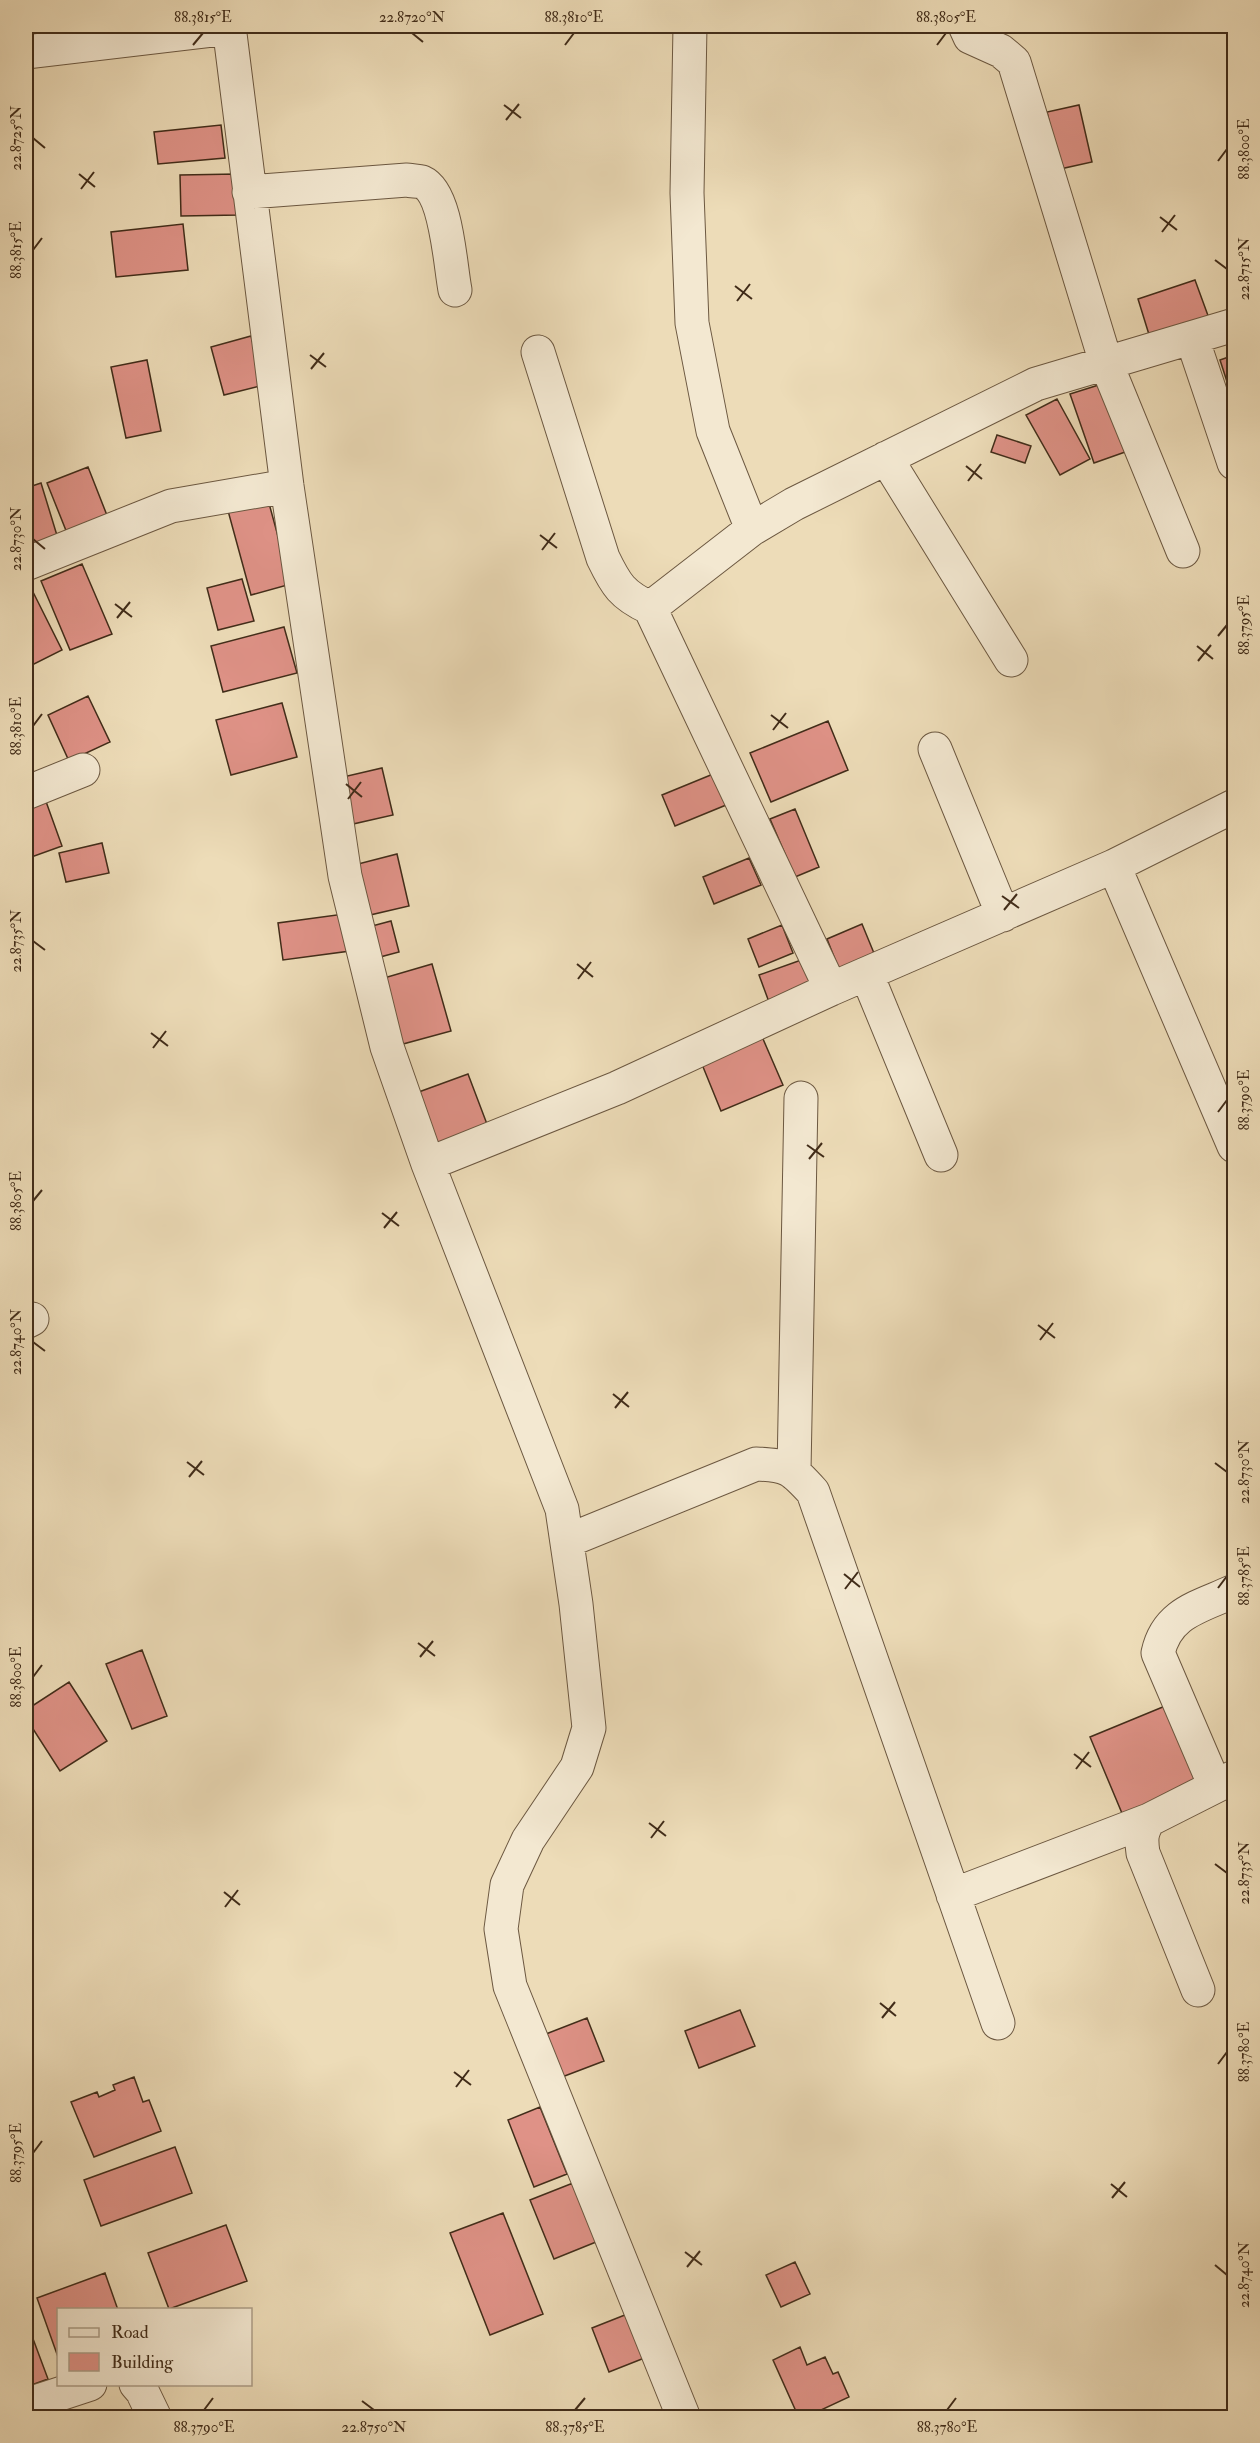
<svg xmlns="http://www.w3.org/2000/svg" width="1260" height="2443" font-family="'IM FELL Double Pica',serif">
	<rect width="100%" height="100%" fill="#eddcb8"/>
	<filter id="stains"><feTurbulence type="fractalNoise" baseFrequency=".00333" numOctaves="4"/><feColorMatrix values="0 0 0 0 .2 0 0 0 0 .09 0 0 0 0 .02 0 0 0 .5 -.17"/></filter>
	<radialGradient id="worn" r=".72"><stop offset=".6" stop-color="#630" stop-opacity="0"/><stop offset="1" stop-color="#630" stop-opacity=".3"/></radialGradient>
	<path fill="#df9287" stroke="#412c19" stroke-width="1.5" d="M 1079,105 L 1092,162 L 1060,169 L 1047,112 Z
		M 221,125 L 225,158 L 158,164 L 154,132 Z
		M 237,174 L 239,215 L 181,216 L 180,175 Z
		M 183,224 L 188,270 L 116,277 L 111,232 Z
		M 1195,280 L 1210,321 L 1151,341 L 1138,299 Z
		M 251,336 L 264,385 L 224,395 L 211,347 Z
		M 1234,355 L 1234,393 L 1231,394 L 1220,360 Z
		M 147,360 L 161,431 L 126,438 L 111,367 Z
		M 1105,383 L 1128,451 L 1094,463 L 1070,394 Z
		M 1057,399 L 1090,459 L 1060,475 L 1026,415 Z
		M 997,435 L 1031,446 L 1025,463 L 991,452 Z
		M 88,467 L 110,523 L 69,538 L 47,483 Z
		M 41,483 L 59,542 L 26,552 L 26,488 Z
		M 267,496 L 291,584 L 251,595 L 227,507 Z
		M 82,564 L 112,634 L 70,650 L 41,581 Z
		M 242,579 L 254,621 L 218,630 L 207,588 Z
		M 29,584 L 62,650 L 26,668 L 26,586 Z
		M 284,627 L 297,673 L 223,692 L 211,646 Z
		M 88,696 L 110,742 L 69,761 L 48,715 Z
		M 282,703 L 297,757 L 231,775 L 216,720 Z
		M 828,721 L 848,770 L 771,802 L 750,753 Z
		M 382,768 L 393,815 L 353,824 L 343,777 Z
		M 718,772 L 731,803 L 675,826 L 662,795 Z
		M 44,796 L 62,846 L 26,859 L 26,803 Z
		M 795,809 L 819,867 L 795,877 L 770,819 Z
		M 102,843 L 109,873 L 66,882 L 59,853 Z
		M 397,854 L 409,906 L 370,915 L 358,864 Z
		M 749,858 L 761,885 L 714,904 L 703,877 Z
		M 344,914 L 350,951 L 283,960 L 278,923 Z
		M 391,921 L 399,952 L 380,957 L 372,926 Z
		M 862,924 L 876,958 L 840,972 L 827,939 Z
		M 782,925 L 793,953 L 759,967 L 748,939 Z
		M 804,959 L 814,986 L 769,1002 L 759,975 Z
		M 432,964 L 451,1031 L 403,1044 L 384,978 Z
		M 760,1032 L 783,1085 L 721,1111 L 699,1057 Z
		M 468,1074 L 490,1132 L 438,1151 L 416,1093 Z
		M 142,1650 L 167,1716 L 132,1729 L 106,1664 Z
		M 69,1682 L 107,1741 L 60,1771 L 26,1718 L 26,1710 Z
		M 1170,1704 L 1204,1784 L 1124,1818 L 1090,1737 Z
		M 740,2010 L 755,2046 L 699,2068 L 685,2031 Z
		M 587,2018 L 604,2061 L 562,2077 L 546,2034 Z
		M 134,2077 L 143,2102 L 149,2100 L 161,2131 L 94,2157 L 71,2102 L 97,2092 L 99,2097 L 115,2090 L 113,2085 Z
		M 540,2107 L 567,2174 L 534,2187 L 508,2120 Z
		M 175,2147 L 192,2193 L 101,2226 L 84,2180 Z
		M 573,2183 L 596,2242 L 554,2259 L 530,2200 Z
		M 503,2213 L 543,2314 L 490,2335 L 450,2233 Z
		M 226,2225 L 247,2281 L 169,2309 L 148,2253 Z
		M 795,2262 L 810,2294 L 781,2307 L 766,2275 Z
		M 105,2273 L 118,2310 L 58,2310 L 58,2357 L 37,2298 Z
		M 640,2309 L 657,2353 L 609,2372 L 592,2328 Z
		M 29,2328 L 48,2379 L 26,2387 L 26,2329 Z
		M 800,2347 L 807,2365 L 825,2357 L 833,2374 L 838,2372 L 849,2397 L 804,2418 L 799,2418 L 773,2360 Z"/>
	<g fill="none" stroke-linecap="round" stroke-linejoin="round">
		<g stroke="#6c5841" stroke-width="35">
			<path id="minor" d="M 229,26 L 287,486 L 345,876 L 387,1047 L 428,1164 L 562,1509 L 576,1604 L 589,1728 L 577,1767 L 528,1840 L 507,1885 L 501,1929 L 510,1986 L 684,2418
				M 690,26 L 687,193 L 692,323 L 713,431 L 752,529
				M 965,26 L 970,37 L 1001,51 L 1014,62 L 1106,363 L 1183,551
				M 26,52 L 229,28
				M 249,192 L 407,180 C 412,181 418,181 422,182 C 447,193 450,265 455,290
				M 1234,325 L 1036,384 L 794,504 L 752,529 L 650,608 L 831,989 L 1114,866 L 1234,806
				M 1192,338 L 1234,463
				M 538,352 L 603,558 C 616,585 622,595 650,608
				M 886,458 L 1011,660
				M 26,564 L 171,506 L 287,486
				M 935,749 L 1003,915
				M 26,793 L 83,770
				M 1114,866 L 1234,1146
				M 867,975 L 941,1155
				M 428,1164 L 617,1088 L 831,989
				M 26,1322 L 32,1319
				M 794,1471 L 801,1098
				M 567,1541 L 756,1464 C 788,1465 792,1469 813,1492 L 998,2023
				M 1215,1786 L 1158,1653 C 1167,1612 1200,1607 1234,1591
				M 953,1895 L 1149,1820
				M 1198,1990 L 1143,1853 C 1141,1839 1141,1832 1149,1820 L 1234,1777
				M 136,2384 L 142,2391 L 155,2418
				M 26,2405 L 90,2384"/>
		</g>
		<use href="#minor" stroke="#f3e8d1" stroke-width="33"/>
	</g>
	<path fill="none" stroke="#412c19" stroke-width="2" d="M 412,33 L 423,42M 193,45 L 203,33M 565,45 L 574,33M 937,45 L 946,33M 504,105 L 521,118M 506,120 L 519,104M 33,138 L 45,148M 1218,161 L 1227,149M 79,174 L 95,187M 81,189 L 94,172M 1160,217 L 1177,230M 1162,232 L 1175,215M 33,250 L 42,238M 1215,260 L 1227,269M 735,286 L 752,299M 737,301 L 750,284M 310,355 L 326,367M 311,369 L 324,353M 966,466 L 982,479M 968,481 L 981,464M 540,535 L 557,548M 33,539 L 45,549M 542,550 L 555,533M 115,604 L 132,617M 117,618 L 130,602M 1218,636 L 1227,625M 1197,646 L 1213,659M 1198,661 L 1211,645M 771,715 L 788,728M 33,726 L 42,714M 773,730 L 786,713M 346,784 L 362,797M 348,799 L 361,782M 1002,896 L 1019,908M 1004,910 L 1017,894M 33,941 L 45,950M 577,964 L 593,977M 578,979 L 591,962M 151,1033 L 168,1046M 153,1048 L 166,1031M 1218,1112 L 1227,1100M 807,1145 L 824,1157M 809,1159 L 822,1143M 33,1201 L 42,1190M 382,1213 L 399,1226M 384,1228 L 397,1212M 1038,1325 L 1055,1338M 1040,1340 L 1053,1323M 33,1342 L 45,1351M 613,1394 L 629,1407M 615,1408 L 628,1392M 187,1462 L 204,1475M 1215,1463 L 1227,1472M 189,1477 L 202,1461M 844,1574 L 860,1587M 1218,1588 L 1227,1576M 845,1589 L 858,1572M 418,1643 L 435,1656M 420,1657 L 433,1641M 33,1677 L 42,1665M 1074,1754 L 1091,1767M 1076,1769 L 1089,1752M 649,1823 L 666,1836M 651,1838 L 664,1821M 1215,1864 L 1227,1873M 224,1892 L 240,1905M 225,1907 L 238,1890M 880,2003 L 896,2016M 882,2018 L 895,2002M 1218,2064 L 1227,2052M 454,2072 L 471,2085M 456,2087 L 469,2070M 33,2153 L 42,2141M 1111,2184 L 1127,2197M 1112,2198 L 1125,2182M 685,2252 L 702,2265M 1215,2265 L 1227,2275M 687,2267 L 700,2251M 362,2401 L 374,2410M 204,2410 L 213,2398M 575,2410 L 585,2398M 947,2410 L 956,2398"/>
	<rect width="1260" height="2443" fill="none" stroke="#eddcb8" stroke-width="66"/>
	<rect x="57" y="2308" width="195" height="78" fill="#f3e8d1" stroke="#ac9d87" stroke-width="1.5"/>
	<rect x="69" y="2328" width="30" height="9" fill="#f3e8d1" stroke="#ac9d87" stroke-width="1.5"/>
	<text x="111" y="2338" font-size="18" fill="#412c19">Road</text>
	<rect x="69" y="2353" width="30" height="18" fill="#df9287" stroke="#ac9d87" stroke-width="1.5"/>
	<text x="111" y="2368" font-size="18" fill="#412c19">Building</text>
	<rect x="33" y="33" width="1194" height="2377" fill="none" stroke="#412c19" stroke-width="2"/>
	<g font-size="15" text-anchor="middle" fill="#412c19">
		<text x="203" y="22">88.3815°E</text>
		<text x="412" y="22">22.8720°N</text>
		<text x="574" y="22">88.3810°E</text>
		<text x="946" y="22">88.3805°E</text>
		<text transform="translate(16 138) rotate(-90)" y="5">22.8725°N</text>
		<text transform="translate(1244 149) rotate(-90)" y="5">88.3800°E</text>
		<text transform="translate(16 250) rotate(-90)" y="5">88.3815°E</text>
		<text transform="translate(1244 269) rotate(-90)" y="5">22.8715°N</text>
		<text transform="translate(16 539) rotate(-90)" y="5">22.8730°N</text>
		<text transform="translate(1244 625) rotate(-90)" y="5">88.3795°E</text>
		<text transform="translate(16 726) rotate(-90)" y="5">88.3810°E</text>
		<text transform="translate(16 941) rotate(-90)" y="5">22.8735°N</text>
		<text transform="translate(1244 1100) rotate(-90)" y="5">88.3790°E</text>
		<text transform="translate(16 1201) rotate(-90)" y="5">88.3805°E</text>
		<text transform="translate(16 1342) rotate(-90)" y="5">22.8740°N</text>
		<text transform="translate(1244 1472) rotate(-90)" y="5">22.8730°N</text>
		<text transform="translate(1244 1576) rotate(-90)" y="5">88.3785°E</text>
		<text transform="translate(16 1677) rotate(-90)" y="5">88.3800°E</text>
		<text transform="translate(1244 1873) rotate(-90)" y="5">22.8735°N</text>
		<text transform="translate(1244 2052) rotate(-90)" y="5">88.3780°E</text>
		<text transform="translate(16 2153) rotate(-90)" y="5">88.3795°E</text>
		<text transform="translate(1244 2275) rotate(-90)" y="5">22.8740°N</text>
		<text x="204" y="2432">88.3790°E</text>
		<text x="374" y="2432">22.8750°N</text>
		<text x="575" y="2432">88.3785°E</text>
		<text x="947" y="2432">88.3780°E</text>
	</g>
	<rect width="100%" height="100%" filter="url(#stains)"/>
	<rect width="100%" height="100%" fill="url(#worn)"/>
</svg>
